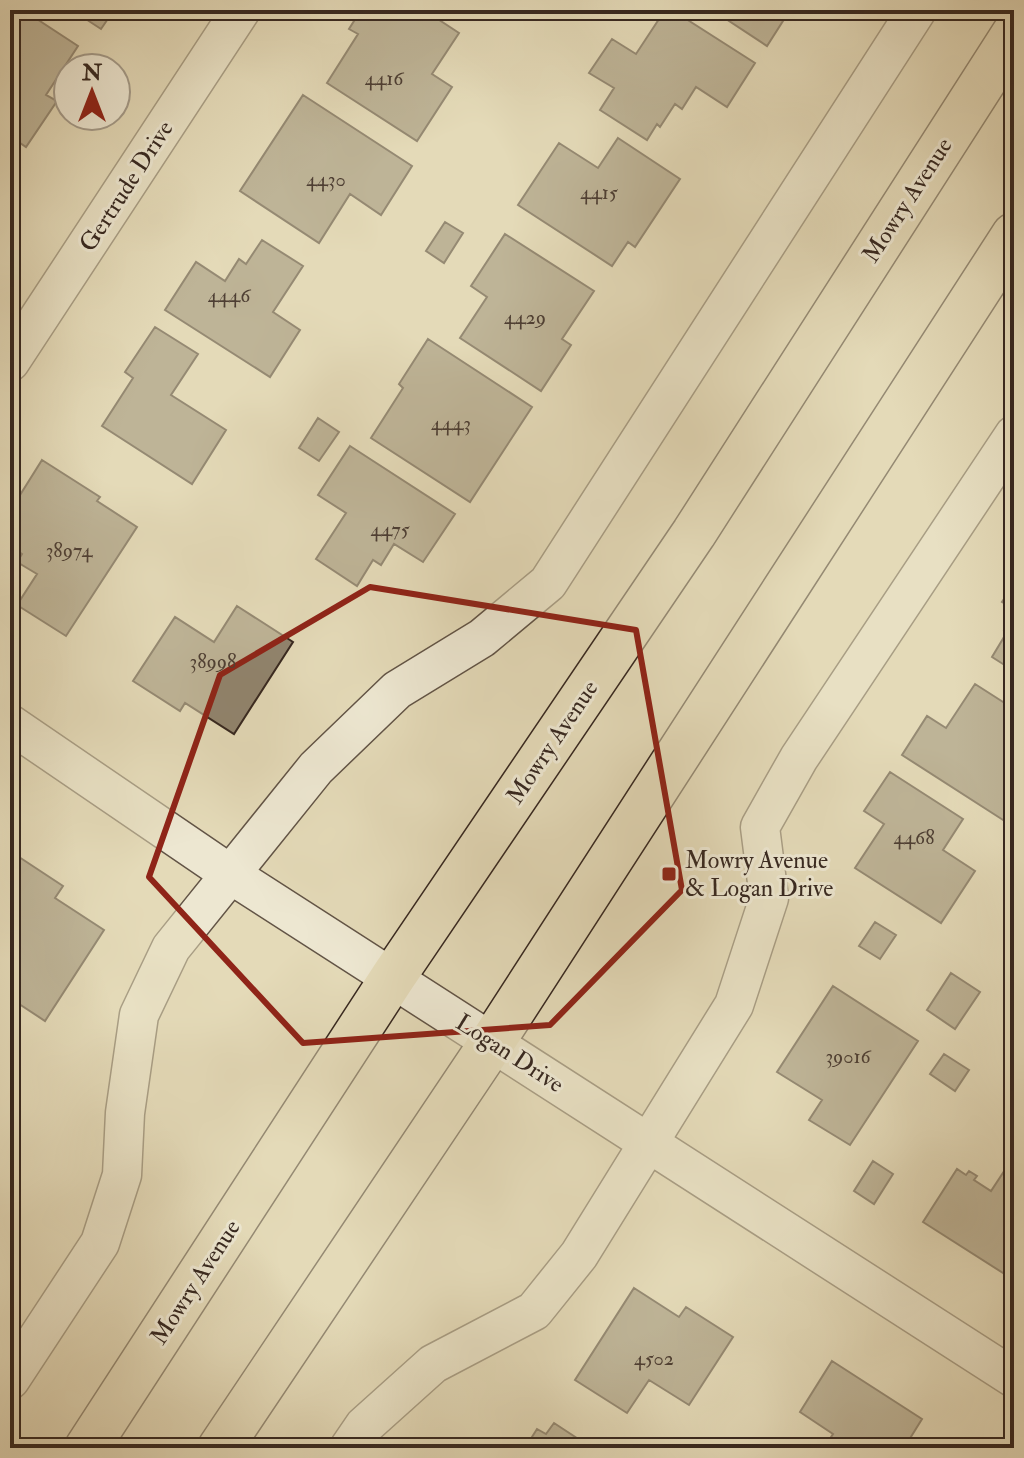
<svg xmlns="http://www.w3.org/2000/svg" width="1024" height="1458" font-family="'IM FELL Double Pica',serif">
	<rect width="100%" height="100%" fill="#e4dab8"/>
	<filter id="stains"><feTurbulence type="fractalNoise" baseFrequency=".0025" numOctaves="4"/><feColorMatrix values="0 0 0 0 .2 0 0 0 0 .09 0 0 0 0 .02 0 0 0 .5 -.17"/></filter>
	<radialGradient id="worn" r=".72"><stop offset=".6" stop-color="#630" stop-opacity="0"/><stop offset="1" stop-color="#630" stop-opacity=".3"/></radialGradient>
	<path fill="#91856f" stroke="#372820" stroke-width="2" d="M 10,10 L 23,10 L 78,46 L 46,95 L 57,101 L 26,147 L 10,136 Z
		M 72,10 L 114,10 L 101,29 Z
		M 361,10 L 424,10 L 459,33 L 432,74 L 452,87 L 417,141 L 327,83 L 358,34 L 349,29 Z
		M 665,10 L 672,10 L 755,63 L 727,107 L 696,87 L 682,109 L 675,104 L 660,127 L 657,124 L 647,140 L 600,110 L 614,88 L 589,73 L 612,39 L 636,54 Z
		M 728,10 L 790,10 L 767,46 L 723,17 Z
		M 303,95 L 412,166 L 381,215 L 350,194 L 319,243 L 240,191 Z
		M 618,138 L 680,179 L 635,247 L 628,242 L 612,266 L 518,205 L 559,143 L 598,168 Z
		M 445,222 L 463,233 L 444,263 L 426,251 Z
		M 505,234 L 594,291 L 562,339 L 571,345 L 541,391 L 460,338 L 487,297 L 471,286 Z
		M 262,240 L 303,266 L 273,312 L 300,330 L 270,377 L 165,310 L 196,262 L 225,281 L 239,259 L 246,264 Z
		M 155,327 L 198,354 L 171,395 L 226,430 L 192,484 L 102,426 L 133,378 L 125,372 Z
		M 428,339 L 532,407 L 470,502 L 371,438 L 403,388 L 399,384 Z
		M 318,418 L 339,432 L 319,461 L 299,448 Z
		M 350,446 L 455,514 L 423,562 L 394,544 L 381,565 L 373,560 L 357,586 L 316,559 L 346,513 L 318,495 Z
		M 42,460 L 100,497 L 97,501 L 137,527 L 66,636 L 17,605 L 37,574 L 17,562 L 22,554 L 10,546 L 10,511 Z
		M 1014,584 L 1014,609 L 1002,602 Z
		M 237,606 L 293,642 L 234,734 L 185,703 L 180,711 L 133,681 L 175,617 L 214,642 Z
		M 1014,614 L 1014,671 L 992,657 L 1007,632 L 1004,630 Z
		M 975,684 L 1014,709 L 1014,827 L 902,755 L 927,716 L 946,728 Z
		M 890,772 L 963,819 L 943,850 L 975,871 L 941,923 L 855,868 L 884,824 L 864,811 Z
		M 16,855 L 63,886 L 55,898 L 104,930 L 45,1021 L 10,998 L 10,864 Z
		M 875,922 L 896,935 L 880,959 L 859,946 Z
		M 951,973 L 980,992 L 955,1029 L 927,1010 Z
		M 833,986 L 918,1041 L 850,1145 L 809,1120 L 822,1100 L 777,1072 Z
		M 944,1054 L 969,1070 L 955,1091 L 930,1074 Z
		M 1014,1101 L 1014,1118 L 1006,1113 Z
		M 10,1156 L 17,1161 L 10,1172 Z
		M 1014,1156 L 1014,1280 L 923,1222 L 957,1169 L 966,1175 L 969,1171 L 977,1176 L 974,1180 L 991,1191 Z
		M 873,1161 L 893,1174 L 874,1204 L 854,1191 Z
		M 634,1288 L 679,1317 L 686,1307 L 733,1337 L 689,1405 L 649,1380 L 627,1413 L 575,1380 Z
		M 832,1361 L 922,1419 L 904,1448 L 824,1448 L 833,1434 L 800,1412 Z
		M 554,1423 L 592,1448 L 525,1448 L 537,1429 L 546,1434 Z"/>
	<g fill="none" stroke-linecap="round" stroke-linejoin="round">
		<g stroke="#625446" stroke-width="41">
			<path id="minor" d="M 10,362 L 241,10
				M 10,724 L 230,874 L 1014,1378
				M 10,1380 L 100,1243 L 122,1175 L 125,1113 L 139,1015 L 171,948 L 316,768 L 397,690 L 482,638 L 548,583 L 917,10
				M 349,1448 L 364,1426 L 433,1364 L 534,1311 L 579,1255 L 734,1005 L 769,898 L 760,827 L 799,758 L 1014,435"/>
		</g>
		<g stroke="#372820" stroke-width="47">
			<path id="primary" d="M 87,1448 L 393,977 L 694,533 L 1014,34
				M 220,1448 L 493,1041 L 1014,235"/>
		</g>
		<use href="#minor" stroke="#ede7d1" stroke-width="38"/>
		<use href="#primary" stroke="#e4dab8" stroke-width="44"/>
	</g>
	<path d="M0 0H1024V1458H0ZM 370,587 L 636,630 L 682,890 L 550,1025 L 303,1043 L 149,877 L 220,675 Z" fill="#e4dab8" fill-opacity=".55" fill-rule="evenodd"/>
	<path fill="none" stroke="#8f2418" stroke-width="6" stroke-linejoin="round" d="M 370,587 L 636,630 L 682,890 L 550,1025 L 303,1043 L 149,877 L 220,675 Z"/>
	<rect fill="#8f2418" stroke="#ede7d1" stroke-width="3" x="661" y="866" width="16" height="16" rx="4"/>
	<g text-anchor="middle" stroke-width="6" stroke-linejoin="round" paint-order="stroke">
		<g font-size="20" fill="#4e3f34">
			<text x="384" y="85">4416</text>
			<text x="326" y="186">4430</text>
			<text x="599" y="199">4415</text>
			<text x="229" y="302">4446</text>
			<text x="525" y="324">4429</text>
			<text x="451" y="430">4443</text>
			<text x="390" y="536">4475</text>
			<text x="69" y="557">38974</text>
			<text x="213" y="668">38998</text>
			<text x="914" y="844">4468</text>
			<text x="848" y="1063">39016</text>
			<text x="654" y="1365">4502</text>
		</g>
		<g font-size="24" fill="#372820" stroke="#ede7d1">
			<text transform="translate(126 186) rotate(-57)" y="8">Gertrude Drive</text>
			<text transform="translate(907 200) rotate(-57)" y="8">Mowry Avenue</text>
			<text transform="translate(552 742) rotate(-56)" y="8">Mowry Avenue</text>
			<text transform="translate(510 1053) rotate(33)" y="8">Logan Drive</text>
			<text transform="translate(195 1282) rotate(-57)" y="8">Mowry Avenue</text>
		</g>
		<g font-size="24" fill="#372820" stroke="#ede7d1" text-anchor="start">
			<text x="685" y="868">Mowry Avenue<tspan x="685" dy="28">&amp; Logan Drive</tspan></text>
		</g>
	</g>
	<rect width="1024" height="1458" fill="none" stroke="#e4dab8" stroke-width="40"/>
	<rect x="12" y="12" width="1000" height="1434" fill="none" stroke="#372820" stroke-width="4"/>
	<rect x="20" y="20" width="984" height="1418" fill="none" stroke="#372820" stroke-width="2"/>
	<g transform="translate(92 92)"><circle r="38" fill="#ede7d1" stroke="#a49b8a" stroke-width="2"/>
	<path d="M0-6L14 30L0 20L-14 30Z" fill="#8f2418"/>
	<text y="-12" font-size="22" font-weight="bold" text-anchor="middle" fill="#372820">N</text>
	</g>
	<rect width="100%" height="100%" filter="url(#stains)"/>
	<rect width="100%" height="100%" fill="url(#worn)"/>
</svg>
